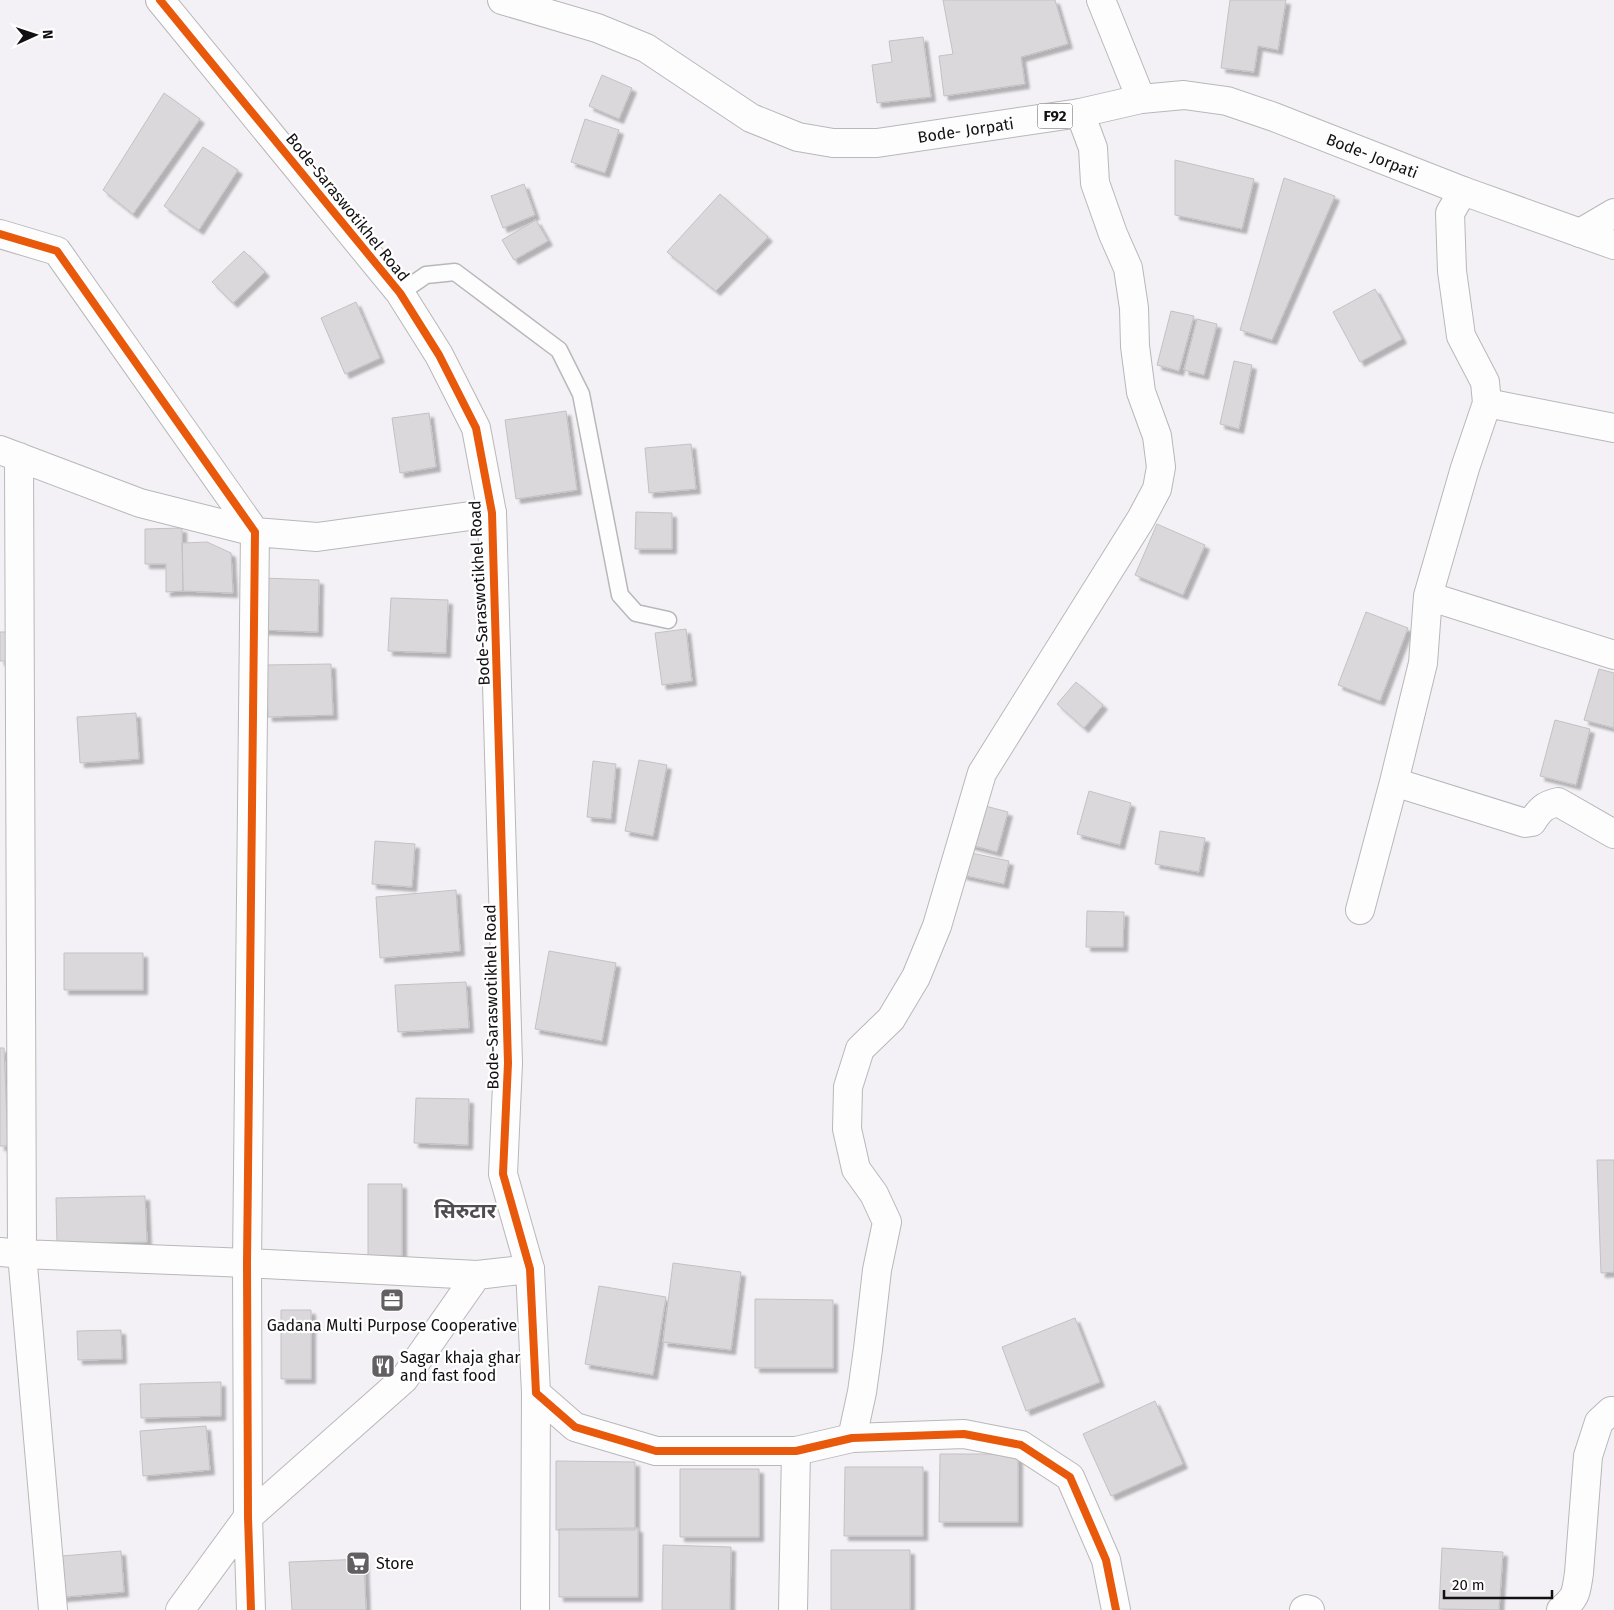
<svg xmlns="http://www.w3.org/2000/svg" width="1614" height="1610" font-family="'Fira Sans','Noto Sans Devanagari',sans-serif">
	<defs>
		<filter id="shadow"><feDropShadow dx="4.5" dy="4.5" stdDeviation="1" flood-color="#0004"/></filter>
	</defs>
	<rect width="100%" height="100%" fill="#f3f1f5"/>
	<path fill="#dad8da" stroke="#c3c1c4" filter="url(#shadow)" d="M 943,0 L 1055,0 L 1068,44 L 1021,57 L 1025,84 L 944,96 L 939,56 L 953,54 Z
		M 1230,0 L 1286,0 L 1278,50 L 1258,46 L 1254,72 L 1221,68 Z
		M 923,37 L 931,97 L 877,103 L 872,65 L 892,62 L 889,41 Z
		M 602,75 L 632,88 L 619,119 L 589,106 Z
		M 164,93 L 200,119 L 133,214 L 103,190 Z
		M 585,119 L 619,130 L 605,173 L 571,162 Z
		M 203,147 L 238,170 L 199,230 L 164,206 Z
		M 1175,160 L 1254,179 L 1242,229 L 1175,215 Z
		M 1284,178 L 1335,196 L 1272,340 L 1240,330 Z
		M 524,184 L 535,215 L 503,228 L 491,196 Z
		M 720,194 L 768,237 L 716,291 L 667,252 Z
		M 536,220 L 548,241 L 514,260 L 502,240 Z
		M 244,251 L 265,272 L 233,303 L 212,282 Z
		M 1375,289 L 1402,339 L 1360,362 L 1333,312 Z
		M 356,302 L 380,358 L 345,374 L 321,318 Z
		M 1171,311 L 1194,316 L 1179,371 L 1157,365 Z
		M 1197,319 L 1217,324 L 1204,375 L 1184,370 Z
		M 1234,361 L 1252,365 L 1239,429 L 1220,424 Z
		M 566,411 L 577,490 L 516,499 L 505,420 Z
		M 429,413 L 436,467 L 400,473 L 392,418 Z
		M 691,444 L 696,489 L 649,493 L 645,448 Z
		M 636,512 L 672,513 L 672,549 L 635,549 Z
		M 1157,524 L 1205,545 L 1183,595 L 1135,575 Z
		M 182,528 L 183,591 L 166,592 L 166,564 L 145,564 L 145,529 Z
		M 207,542 L 231,553 L 233,593 L 183,591 L 182,543 Z
		M 263,578 L 319,580 L 318,632 L 262,630 Z
		M 391,598 L 448,600 L 446,653 L 388,651 Z
		M 1366,612 L 1408,628 L 1380,701 L 1338,685 Z
		M 686,629 L 692,681 L 662,685 L 655,633 Z
		M 0,632 L 8,632 L 9,661 L 0,661 Z
		M 331,664 L 333,715 L 268,717 L 266,665 Z
		M 1599,669 L 1614,673 L 1614,728 L 1584,720 Z
		M 1076,682 L 1103,705 L 1084,728 L 1057,704 Z
		M 136,713 L 139,759 L 80,763 L 77,717 Z
		M 1555,720 L 1590,729 L 1576,785 L 1540,776 Z
		M 639,760 L 667,765 L 653,836 L 625,831 Z
		M 593,761 L 616,764 L 611,819 L 587,817 Z
		M 1089,791 L 1131,803 L 1120,845 L 1077,834 Z
		M 978,804 L 1008,812 L 997,852 L 967,844 Z
		M 1160,831 L 1205,838 L 1199,872 L 1155,864 Z
		M 375,841 L 415,844 L 412,887 L 372,884 Z
		M 967,852 L 1009,861 L 1004,884 L 962,875 Z
		M 456,890 L 460,951 L 380,958 L 376,897 Z
		M 1087,911 L 1124,912 L 1123,947 L 1086,947 Z
		M 549,951 L 616,963 L 602,1041 L 535,1029 Z
		M 64,953 L 143,953 L 143,990 L 64,990 Z
		M 466,982 L 469,1028 L 398,1032 L 395,985 Z
		M 0,1048 L 4,1048 L 8,1146 L 0,1146 Z
		M 416,1098 L 469,1099 L 468,1145 L 414,1143 Z
		M 1597,1160 L 1614,1160 L 1614,1272 L 1601,1273 Z
		M 368,1184 L 402,1184 L 402,1256 L 368,1256 Z
		M 145,1196 L 147,1242 L 57,1244 L 56,1198 Z
		M 673,1263 L 741,1272 L 731,1350 L 663,1342 Z
		M 599,1286 L 666,1297 L 653,1375 L 585,1364 Z
		M 755,1299 L 833,1300 L 833,1368 L 755,1368 Z
		M 281,1310 L 311,1310 L 311,1379 L 281,1379 Z
		M 1075,1318 L 1100,1382 L 1026,1411 L 1002,1347 Z
		M 121,1330 L 122,1359 L 78,1360 L 77,1331 Z
		M 221,1382 L 221,1416 L 141,1418 L 140,1384 Z
		M 1155,1401 L 1183,1464 L 1111,1496 L 1083,1434 Z
		M 206,1426 L 210,1470 L 143,1476 L 140,1431 Z
		M 940,1454 L 1018,1454 L 1018,1522 L 939,1522 Z
		M 556,1461 L 635,1462 L 635,1530 L 556,1530 Z
		M 845,1467 L 923,1467 L 923,1536 L 844,1536 Z
		M 680,1469 L 759,1469 L 759,1537 L 680,1537 Z
		M 638,1528 L 638,1597 L 559,1597 L 559,1529 Z
		M 663,1545 L 731,1547 L 730,1610 L 662,1610 Z
		M 1442,1548 L 1503,1552 L 1499,1610 L 1439,1609 Z
		M 831,1550 L 910,1550 L 910,1610 L 831,1610 Z
		M 121,1551 L 124,1592 L 53,1598 L 50,1557 Z
		M 364,1559 L 366,1610 L 292,1610 L 289,1562 Z"/>
	<g fill="none" stroke-linecap="round" stroke-linejoin="round">
		<g stroke="#b8b7b9" stroke-width="19">
			<path id="service" d="M 400,293 L 426,275 L 455,272 L 559,350 L 581,394 L 620,595 L 636,613 L 668,620"/>
		</g>
		<g stroke="#b8b7b9" stroke-width="30">
			<path id="minor" d="M 1101,0 L 1141,99
				M 1580,233 L 1614,213
				M 0,234 L 57,251 L 255,532 L 247,1263 L 248,1517 L 251,1610
				M 1487,403 L 1614,428
				M 0,450 L 140,503 L 255,532 L 317,537 L 492,513
				M 19,457 L 22,1254 L 53,1610
				M 1428,596 L 1614,655
				M 1394,782 L 1525,823 L 1532,822 C 1540,809 1545,805 1558,802 L 1614,834
				M 1360,910 L 1394,782 L 1423,663 L 1428,596 L 1465,468 L 1487,403 L 1485,382 L 1461,336 L 1452,271 L 1450,213 L 1463,191
				M 0,1252 L 22,1254 L 247,1263 L 477,1275 L 530,1269
				M 852,1438 L 862,1392 L 868,1349 L 877,1270 L 887,1222 L 874,1194 L 856,1169 L 847,1129 L 848,1087 L 860,1049 L 891,1019 L 916,977 L 937,926 L 982,773 L 1141,519 L 1157,489 L 1161,467 L 1157,436 L 1141,392 L 1135,346 L 1134,308 L 1128,268 L 1113,234 L 1095,183 L 1093,148 L 1080,113
				M 180,1610 L 248,1517 L 404,1379 L 477,1275
				M 535,1610 L 536,1393
				M 793,1610 L 796,1451
				M 1304,1610 L 1306,1609 L 1310,1610
				M 1561,1610 C 1577,1597 1576,1592 1579,1573 L 1588,1456 L 1599,1422 L 1611,1411 L 1614,1411"/>
		</g>
		<g stroke="#b8b7b9" stroke-width="30">
			<path id="tertiary" d="M 160,0 L 400,293 L 439,355 L 476,428 L 492,513 L 508,1063 L 503,1174 L 530,1269 L 536,1393 L 575,1427 L 656,1451 L 796,1451 L 852,1438 L 964,1434 L 1021,1445 L 1070,1477 L 1106,1560 L 1116,1610"/>
		</g>
		<g stroke="#b8b7b9" stroke-width="30">
			<g id="primary">
				<path id="s1" d="M 502,0 L 597,28 L 646,48 L 751,118 L 798,137 L 833,143 L 877,143 L 1080,113 L 1141,99 L 1184,95 L 1227,101 L 1274,117 L 1463,191 L 1614,245"/>
			</g>
		</g>
		<use href="#service" stroke="#fdfdfe" stroke-width="16"/>
		<use href="#minor" stroke="#fdfdfe" stroke-width="28"/>
		<use href="#tertiary" stroke="#fdfdfe" stroke-width="28"/>
		<use href="#primary" stroke="#fdfdfe" stroke-width="28"/>
		<g stroke="#fff" stroke-width="11">
			<path id="cycleway" d="M 160,0 L 400,293 L 439,355 L 476,428 L 492,513 L 508,1063 L 503,1174 L 530,1269 L 536,1393 L 575,1427 L 656,1451 L 796,1451 L 852,1438 L 964,1434 L 1021,1445 L 1070,1477 L 1106,1560 L 1116,1610
				M 0,234 L 57,251 L 255,532 L 247,1263 L 248,1517 L 251,1610"/>
		</g>
		<use href="#cycleway" stroke="#e8590c" stroke-width="8"/>
	</g>
	<defs>
		<g id="office-square" transform="scale(1.25)"><rect x="-9" y="-9" width="18" height="18" rx="4" fill="#615f61" stroke="#fff"/><path d="M-6-3h4V-5.5h4V-3h4V5H-6ZM-1-4.5V-3h2v-1.5ZM-6 0V1H6V0Z" fill="#fff"/></g>
		<g id="restaurant-square" transform="scale(1.25)"><rect x="-9" y="-9" width="18" height="18" rx="4" fill="#615f61" stroke="#fff"/><path d="M-5-6h1v4h1v-4h1v4h1v-4h1v5L-1.5 .5V6h-2V.5L-5-1ZM5-6V6H3V1.5H1.5Q1.5-4 5-6Z" fill="#fff"/></g>
		<g id="supermarket-square" transform="scale(1.25)"><rect x="-9" y="-9" width="18" height="18" rx="4" fill="#615f61" stroke="#fff"/><path d="M-6-5.5h2.5l.6 2H6L4.5 2H-2.5L-4.4-4H-6ZM-1.5 3.2a1.3 1.3 0 1 0 .1 0ZM3 3.2a1.3 1.3 0 1 0 .1 0Z" fill="#fff"/></g>
	</defs>
	<g fill-rule="evenodd">
		<use href="#office-square" x="392" y="1300"/>
		<use href="#restaurant-square" x="383" y="1366"/>
		<use href="#supermarket-square" x="358" y="1563"/>
	</g>
	<g text-anchor="middle" stroke-width="4.5" stroke-linejoin="round" paint-order="stroke">
		<rect fill="#fff" stroke="#595859" stroke-width="1" x="1037.5" y="103.5" width="35" height="25" rx="4"/>
		<g font-size="15" font-weight="bold" fill="#121012">
			<text x="1055" y="121">F92</text>
		</g>
		<g font-size="16" fill="#121012" stroke="#fff">
			<text dy="6" stroke="none"><textPath href="#s1" startOffset="498">Bode- Jorpati</textPath></text>
			<text dy="6" stroke="none"><textPath href="#s1" startOffset="918">Bode- Jorpati</textPath></text>
			<text transform="translate(348 207) rotate(51)" y="6">Bode-Saraswotikhel Road</text>
			<text transform="translate(479 593) rotate(-93)" y="6">Bode-Saraswotikhel Road</text>
			<text transform="translate(491 997) rotate(-91)" y="6">Bode-Saraswotikhel Road</text>
		</g>
		<g font-size="16" fill="#121012" stroke="#fff" text-anchor="start">
			<text x="392" y="1331" text-anchor="middle">Gadana Multi Purpose Cooperative</text>
			<text x="400" y="1363">Sagar khaja ghar<tspan x="400" dy="18">and fast food</tspan></text>
			<text x="376" y="1569">Store</text>
		</g>
		<g font-size="21" font-weight="bold" fill="#504d52" stroke="#fff">
			<text x="465" y="1218">सिरुटार</text>
		</g>
	</g>
	<g transform="translate(35 35) rotate(87)" stroke="#ffffff" stroke-width="4" paint-order="stroke">
	<path d="M0-4L9 19L0 12L-9 19Z" fill="#121012"/>
	<text y="-8" font-size="14" font-weight="bold" text-anchor="middle" fill="#121012">N</text>
	</g>
	<path d="M1444 1590v8h108v-8" fill="none" stroke="#121012" stroke-width="2.5"/>
	<text x="1452" y="1590" font-size="15" fill="#121012" stroke="#ffffff" stroke-width="4" paint-order="stroke">20 m</text>
</svg>
